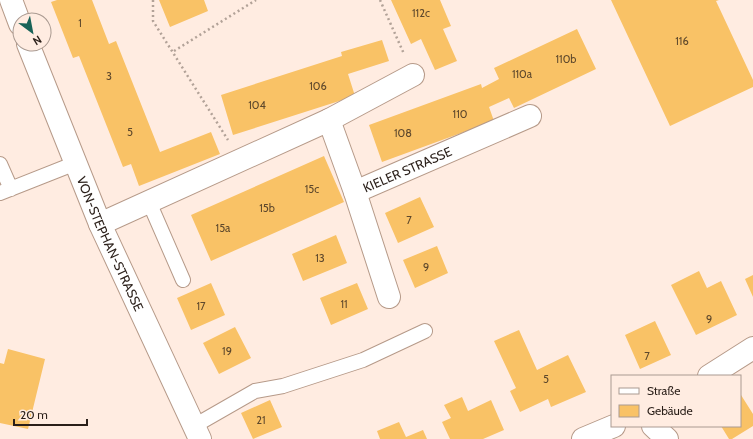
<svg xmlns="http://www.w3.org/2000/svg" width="753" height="439" font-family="Cabin,sans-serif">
	<rect width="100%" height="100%" fill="#ffece1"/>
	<path fill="#f9c266" d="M 57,0 L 92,0 L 109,44 L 116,41 L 160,152 L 211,132 L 220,154 L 139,186 L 131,164 L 123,167 L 79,56 L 73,58 L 51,2 Z
		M 159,0 L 204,0 L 208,11 L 170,27 Z
		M 391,0 L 440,0 L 451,26 L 443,29 L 457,61 L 435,70 L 421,39 L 411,44 Z
		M 611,0 L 719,0 L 716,1 L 753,80 L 753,87 L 670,126 Z
		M 577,29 L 596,69 L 514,108 L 509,98 L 489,107 L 494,121 L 382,162 L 369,125 L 481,84 L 482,88 L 499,79 L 494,68 Z
		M 382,40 L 389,61 L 348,74 L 355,96 L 233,135 L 221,95 L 342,56 L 341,52 Z
		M 324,156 L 344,202 L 211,261 L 191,215 Z
		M 420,197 L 434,227 L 398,243 L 385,213 Z
		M 336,235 L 347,263 L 303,281 L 292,254 Z
		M 437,246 L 448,273 L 415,288 L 403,260 Z
		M 699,271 L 707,288 L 721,281 L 737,315 L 696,335 L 671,285 Z
		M 753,275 L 753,297 L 745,279 Z
		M 211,283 L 225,315 L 191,330 L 177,298 Z
		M 357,283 L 368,309 L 331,325 L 320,298 Z
		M 655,321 L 671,355 L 640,369 L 625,335 Z
		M 235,327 L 251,358 L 219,374 L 203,343 Z
		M 519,330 L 537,370 L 568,355 L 586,392 L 551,407 L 548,399 L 520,412 L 510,391 L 516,388 L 494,341 Z
		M 8,349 L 45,359 L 28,429 L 0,423 L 0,363 L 4,364 Z
		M 741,395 L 753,414 L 753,426 L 732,439 L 729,439 L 721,426 L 740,426 Z
		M 462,397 L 468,411 L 491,400 L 504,430 L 483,439 L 450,439 L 442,422 L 451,418 L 444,405 Z
		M 270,400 L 282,427 L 253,439 L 241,413 Z
		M 399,422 L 406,437 L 423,430 L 427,439 L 380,439 L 377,431 Z"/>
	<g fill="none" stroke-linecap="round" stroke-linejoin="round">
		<g stroke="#b69a89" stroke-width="16">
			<path id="service" d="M 0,164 L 11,189
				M 0,193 L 76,163
				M 149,202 L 183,280
				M 194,426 L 255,391 L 283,386 L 363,360 L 425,331"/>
		</g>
		<g stroke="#b69a89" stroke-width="24">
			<g id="minor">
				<path d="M 11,0 L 20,24"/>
				<path id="s1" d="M 28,44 L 100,224 L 200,439"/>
				<path d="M 329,120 L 413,75"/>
				<path id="s2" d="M 355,192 L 530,116"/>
				<path d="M 100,224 L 329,120 L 355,192 L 389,297"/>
				<path d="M 709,376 L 753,348"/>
				<path d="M 653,426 L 667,439"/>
				<path d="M 583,439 L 614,426"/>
			</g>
		</g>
		<path stroke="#b2a298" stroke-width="2.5" stroke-dasharray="2 3" stroke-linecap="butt" d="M 153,0 L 153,21 L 228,140
			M 380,0 L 404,54
			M 174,51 L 256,0"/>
		<use href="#service" stroke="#fff" stroke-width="14"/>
		<use href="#minor" stroke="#fff" stroke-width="22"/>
	</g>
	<g text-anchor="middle" stroke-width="3" stroke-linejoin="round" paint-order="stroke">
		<g font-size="11" fill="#5e482c">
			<text x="421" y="17">112c</text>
			<text x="80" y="27">1</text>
			<text x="682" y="45">116</text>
			<text x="566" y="63">110b</text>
			<text x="522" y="78">110a</text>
			<text x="109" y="80">3</text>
			<text x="318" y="90">106</text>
			<text x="257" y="109">104</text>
			<text x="460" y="118">110</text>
			<text x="130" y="136">5</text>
			<text x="403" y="137">108</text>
			<text x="312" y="193">15c</text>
			<text x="267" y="212">15b</text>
			<text x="409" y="224">7</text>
			<text x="223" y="232">15a</text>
			<text x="320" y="262">13</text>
			<text x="426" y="271">9</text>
			<text x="344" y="308">11</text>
			<text x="201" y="310">17</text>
			<text x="709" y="323">9</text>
			<text x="227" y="355">19</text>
			<text x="647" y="360">7</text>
			<text x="546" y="383">5</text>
			<text x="261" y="424">21</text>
		</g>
		<g font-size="13" fill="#2a1f19" stroke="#ffece1">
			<text dy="5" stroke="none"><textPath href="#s2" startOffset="57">KIELER STRASSE</textPath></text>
			<text dy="5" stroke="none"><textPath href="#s1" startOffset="216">VON-STEPHAN-STRASSE</textPath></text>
		</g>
	</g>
	<rect x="611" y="375" width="130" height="52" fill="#ffece1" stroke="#aa9a91"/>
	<rect x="619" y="388" width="20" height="6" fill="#ffffff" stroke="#aa9a91"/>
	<text x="647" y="395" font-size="12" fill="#2a1f19">Straße</text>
	<rect x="619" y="405" width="20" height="12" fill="#f9c266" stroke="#aa9a91"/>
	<text x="647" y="415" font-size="12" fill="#2a1f19">Gebäude</text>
	<g transform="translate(32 32) rotate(148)"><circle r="19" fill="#ffece1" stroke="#aa9a91"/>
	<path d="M0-3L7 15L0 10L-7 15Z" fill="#196358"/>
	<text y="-6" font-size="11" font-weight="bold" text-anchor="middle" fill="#2a1f19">N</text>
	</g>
	<path d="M14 419v6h73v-6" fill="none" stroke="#2a1f19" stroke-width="2"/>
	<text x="20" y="419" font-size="12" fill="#2a1f19" stroke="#ffece1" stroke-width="3" paint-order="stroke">20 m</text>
</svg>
